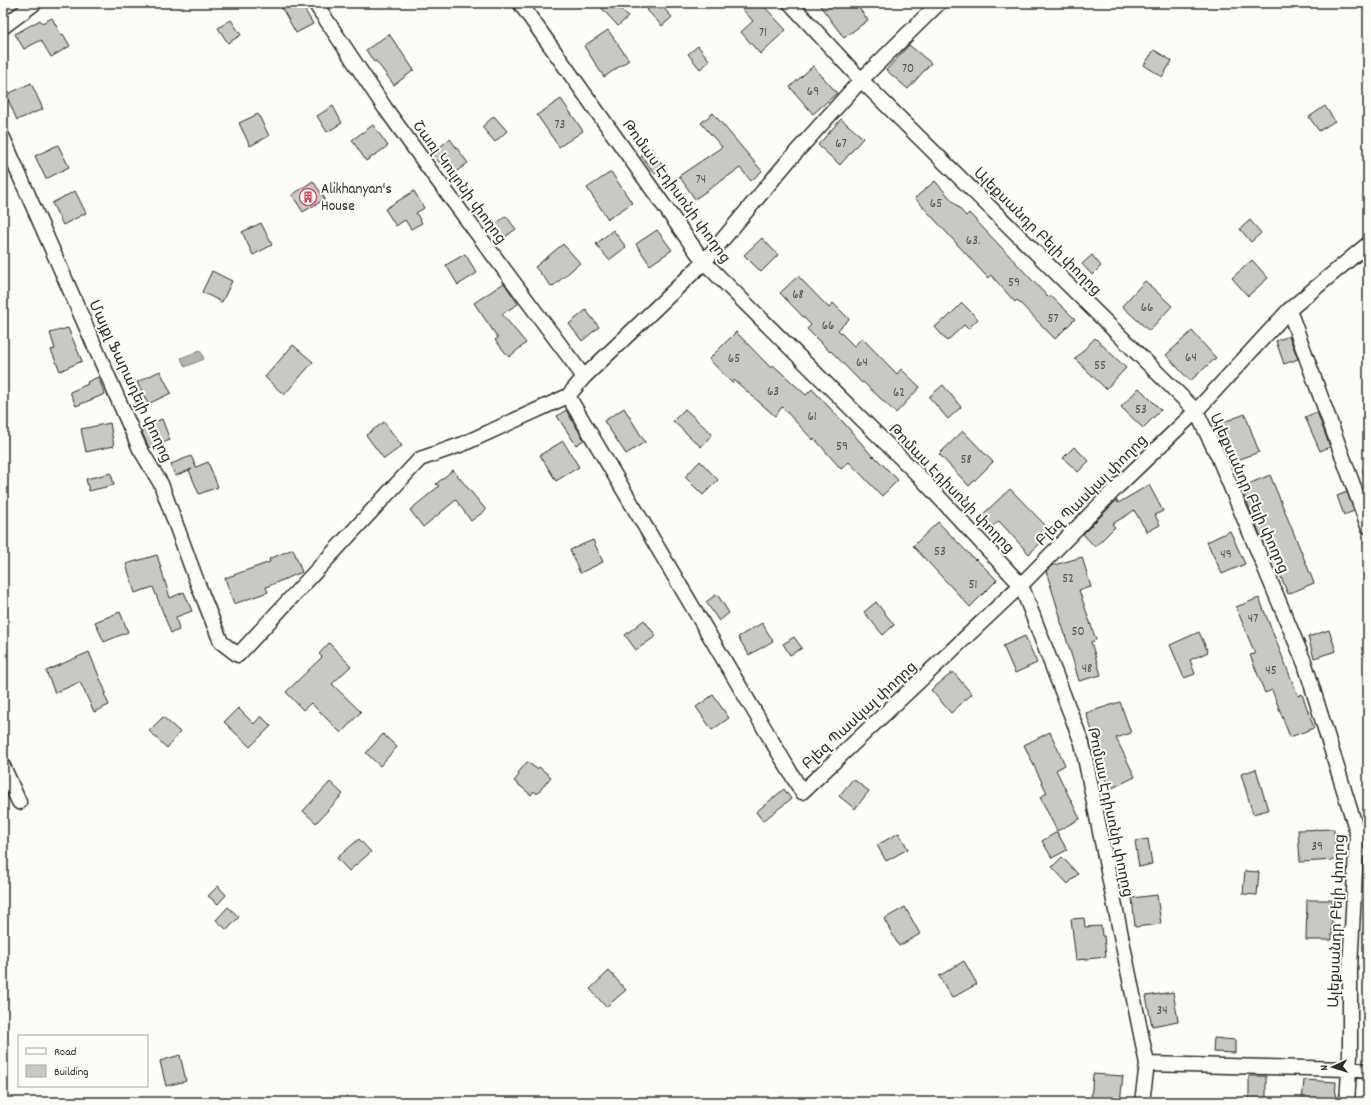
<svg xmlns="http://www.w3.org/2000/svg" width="1371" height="1105" font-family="Dekko,'Noto Sans Armenian',sans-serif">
	<rect width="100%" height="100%" fill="#fdfcf7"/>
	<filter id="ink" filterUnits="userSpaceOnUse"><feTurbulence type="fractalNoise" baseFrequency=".025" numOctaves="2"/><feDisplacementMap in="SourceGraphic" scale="8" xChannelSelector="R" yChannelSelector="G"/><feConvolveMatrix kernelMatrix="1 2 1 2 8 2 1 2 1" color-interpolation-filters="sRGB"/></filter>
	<g filter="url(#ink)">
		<path fill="#dfdeda" stroke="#858482" d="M 1368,466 L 1368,488 L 1362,470 Z"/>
		<path fill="#b5b4b1" stroke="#7e7d7b" d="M 200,350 L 204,359 L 185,367 L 181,358 Z"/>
		<path fill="#c9c8c4" stroke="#2b2b2b" d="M 279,3 L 301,3 L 313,24 L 296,33 Z
			M 597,3 L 615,3 L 628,17 L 618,26 Z
			M 655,3 L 659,3 L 672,17 L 662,26 L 647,10 Z
			M 737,3 L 761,3 L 786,30 L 760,54 L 741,32 L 753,21 Z
			M 818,3 L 855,3 L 868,20 L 844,38 Z
			M 52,18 L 61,35 L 63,34 L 70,46 L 51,57 L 41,40 L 24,49 L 15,34 L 40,20 L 42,23 Z
			M 231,20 L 241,35 L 228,43 L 218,28 Z
			M 608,30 L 629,60 L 604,77 L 584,46 Z
			M 389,34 L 414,70 L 394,85 L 376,61 L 374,62 L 366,50 Z
			M 909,45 L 931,63 L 908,89 L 886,70 Z
			M 698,46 L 710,61 L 700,69 L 688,54 Z
			M 1154,50 L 1172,61 L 1162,77 L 1144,65 Z
			M 813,66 L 837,93 L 813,114 L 790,87 Z
			M 31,83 L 43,109 L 17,120 L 6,95 Z
			M 561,99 L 583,131 L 559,147 L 537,115 Z
			M 333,106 L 342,123 L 327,132 L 317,116 Z
			M 1325,106 L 1335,121 L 1319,131 L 1309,117 Z
			M 713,113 L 762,171 L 751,181 L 740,168 L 695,199 L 679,176 L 722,147 L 701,123 Z
			M 258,114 L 269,136 L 250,146 L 239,123 Z
			M 494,116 L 507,131 L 495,142 L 482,127 Z
			M 841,119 L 863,138 L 840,165 L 818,145 Z
			M 373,125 L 388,146 L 366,161 L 352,140 Z
			M 450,139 L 468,163 L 450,176 L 432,153 Z
			M 58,145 L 69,167 L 46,179 L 35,156 Z
			M 651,148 L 664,167 L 655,174 L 641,156 Z
			M 611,172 L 632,203 L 608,219 L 587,188 Z
			M 313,181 L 325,199 L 303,212 L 292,195 Z
			M 935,181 L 966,216 L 969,213 L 1049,298 L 1051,296 L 1075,319 L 1055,339 L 1017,300 L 1015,302 L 991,275 L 988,278 L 915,198 Z
			M 75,191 L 86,213 L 63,225 L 52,203 Z
			M 414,191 L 424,208 L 416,213 L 422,223 L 411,229 L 405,220 L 396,226 L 385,209 Z
			M 506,216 L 516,229 L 498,242 L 489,229 Z
			M 1250,220 L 1261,233 L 1251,242 L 1240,229 Z
			M 261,223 L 272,245 L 253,255 L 242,232 Z
			M 613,230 L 626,247 L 609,260 L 596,244 Z
			M 657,230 L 672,250 L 650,265 L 636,244 Z
			M 762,238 L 778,255 L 761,272 L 744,255 Z
			M 563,244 L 580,263 L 552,287 L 535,267 Z
			M 465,254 L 477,273 L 458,285 L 446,265 Z
			M 1092,255 L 1101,266 L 1092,275 L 1082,264 Z
			M 1252,260 L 1268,278 L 1248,296 L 1232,278 Z
			M 212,271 L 232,281 L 222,302 L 202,292 Z
			M 798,276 L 829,308 L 833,303 L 849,319 L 838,330 L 854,346 L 862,338 L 897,374 L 901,369 L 920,387 L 896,413 L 863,382 L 862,383 L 831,351 L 830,352 L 807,329 L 811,325 L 780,293 Z
			M 1145,281 L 1172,306 L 1149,331 L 1122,306 Z
			M 504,283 L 518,304 L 502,314 L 526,343 L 509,357 L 495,340 L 498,338 L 474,303 Z
			M 962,303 L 978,319 L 968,329 L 964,325 L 947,341 L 935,327 L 944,319 L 945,320 Z
			M 586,310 L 599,327 L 582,341 L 569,324 Z
			M 68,328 L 82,361 L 60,371 L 51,350 L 55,349 L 50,333 Z
			M 1192,331 L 1216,358 L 1190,381 L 1166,355 Z
			M 736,332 L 771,368 L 773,365 L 806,395 L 812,389 L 844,423 L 873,457 L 874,456 L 898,480 L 882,496 L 849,462 L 841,469 L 814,438 L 813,440 L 782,407 L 775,416 L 734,380 L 732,383 L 709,359 Z
			M 1289,336 L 1298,359 L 1284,364 L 1276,341 Z
			M 1095,338 L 1126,368 L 1106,389 L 1075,359 Z
			M 293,345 L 313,362 L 284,395 L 265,377 Z
			M 160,371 L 171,393 L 148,404 L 137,382 Z
			M 98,377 L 105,394 L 76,406 L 70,392 L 88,384 L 87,382 Z
			M 943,385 L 961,407 L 948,419 L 929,397 Z
			M 1139,388 L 1161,410 L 1143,428 L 1121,407 Z
			M 624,408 L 645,442 L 626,454 L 604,421 Z
			M 685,409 L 712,434 L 701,447 L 673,421 Z
			M 566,410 L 584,440 L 576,445 L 557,416 Z
			M 1317,412 L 1330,447 L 1320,451 L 1305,417 Z
			M 1245,414 L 1259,452 L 1230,463 L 1216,425 Z
			M 162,419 L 170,440 L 149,448 L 140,428 Z
			M 384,422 L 402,446 L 384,459 L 366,435 Z
			M 110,423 L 114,446 L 86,452 L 81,429 Z
			M 963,431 L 993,462 L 969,486 L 939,454 Z
			M 563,441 L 579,467 L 556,481 L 540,455 Z
			M 1074,447 L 1089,461 L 1078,472 L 1063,458 Z
			M 191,456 L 196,467 L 208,462 L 218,487 L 199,494 L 189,470 L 192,469 L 175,476 L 171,464 Z
			M 700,461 L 718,480 L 703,495 L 685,477 Z
			M 453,470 L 486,510 L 471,521 L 456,500 L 423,527 L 410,510 L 439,486 L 436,484 Z
			M 111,473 L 114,485 L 89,491 L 86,479 Z
			M 1270,475 L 1314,583 L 1288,594 L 1266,541 L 1263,542 L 1241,487 Z
			M 1149,485 L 1163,511 L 1155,515 L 1160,525 L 1147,532 L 1134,510 L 1129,514 L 1112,524 L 1115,527 L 1095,547 L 1083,534 L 1117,500 L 1118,503 Z
			M 1010,489 L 1052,532 L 1029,554 L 999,521 L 992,527 L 981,516 Z
			M 1347,492 L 1354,511 L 1344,515 L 1337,496 Z
			M 938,522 L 975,560 L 976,559 L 997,580 L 970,607 L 913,546 Z
			M 1230,531 L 1245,564 L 1222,574 L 1207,542 Z
			M 593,540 L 603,562 L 580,573 L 570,550 Z
			M 293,549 L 302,572 L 266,587 L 268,592 L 234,604 L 225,578 L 270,562 L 269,559 Z
			M 157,555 L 170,598 L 184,592 L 192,611 L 176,617 L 179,630 L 171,633 L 153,587 L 135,593 L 126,564 Z
			M 1082,557 L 1091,587 L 1079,590 L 1096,640 L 1091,642 L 1101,675 L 1079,681 L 1073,660 L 1060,619 L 1061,619 L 1046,571 L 1051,566 Z
			M 717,594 L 729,613 L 719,621 L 706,602 Z
			M 1259,598 L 1298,696 L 1302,694 L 1314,728 L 1290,737 L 1272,690 L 1265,693 L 1250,655 L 1255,654 L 1236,607 Z
			M 876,602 L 894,625 L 883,635 L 864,612 Z
			M 120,612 L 128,632 L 104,642 L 95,622 Z
			M 644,620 L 656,636 L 636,650 L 625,635 Z
			M 762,623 L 773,641 L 749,655 L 738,637 Z
			M 1329,630 L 1336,651 L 1314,658 L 1308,637 Z
			M 1199,632 L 1208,652 L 1190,660 L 1195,674 L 1184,678 L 1170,645 Z
			M 1025,636 L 1037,663 L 1015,673 L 1003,646 Z
			M 794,637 L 802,648 L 790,655 L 783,644 Z
			M 329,643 L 351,666 L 332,684 L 361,712 L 341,733 L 311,703 L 303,710 L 286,692 L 322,657 L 319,654 Z
			M 89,652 L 106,693 L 104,694 L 109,705 L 94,712 L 80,682 L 55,693 L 46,671 Z
			M 953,672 L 972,694 L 951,713 L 931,690 Z
			M 713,695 L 729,718 L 712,730 L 696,707 Z
			M 1120,702 L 1131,733 L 1116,738 L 1135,777 L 1110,789 L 1097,763 L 1102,760 L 1086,713 Z
			M 238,708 L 254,724 L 261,716 L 271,726 L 250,747 L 224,722 Z
			M 163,717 L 180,732 L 167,748 L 149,731 Z
			M 1050,732 L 1065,765 L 1056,770 L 1080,819 L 1057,831 L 1040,797 L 1047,793 L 1024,745 Z
			M 383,734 L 397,747 L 380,766 L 366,753 Z
			M 527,762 L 537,769 L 539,767 L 551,777 L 537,794 L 534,791 L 531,795 L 514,781 L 519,775 L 518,773 Z
			M 1256,769 L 1268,810 L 1253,814 L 1241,774 Z
			M 853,779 L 869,791 L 855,809 L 839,796 Z
			M 330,782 L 343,794 L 316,823 L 303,811 Z
			M 784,789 L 791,799 L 763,821 L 756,812 Z
			M 1334,829 L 1336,860 L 1300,862 L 1298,830 Z
			M 1057,832 L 1067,850 L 1052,858 L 1042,841 Z
			M 899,833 L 908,849 L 886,861 L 877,845 Z
			M 359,839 L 371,852 L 349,871 L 337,858 Z
			M 1148,839 L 1152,864 L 1139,867 L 1135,841 Z
			M 1062,857 L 1078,874 L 1068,884 L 1052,867 Z
			M 1245,871 L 1259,872 L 1257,895 L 1243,894 Z
			M 218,886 L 226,895 L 218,904 L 208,896 Z
			M 1157,895 L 1161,924 L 1135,927 L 1132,898 Z
			M 1307,900 L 1332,900 L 1332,940 L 1306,940 Z
			M 228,907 L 239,917 L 227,930 L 216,920 Z
			M 905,907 L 920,934 L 899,946 L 884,919 Z
			M 1084,918 L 1085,927 L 1101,926 L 1102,936 L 1104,936 L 1106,957 L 1076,960 L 1071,919 Z
			M 964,961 L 977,984 L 952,998 L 939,976 Z
			M 609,971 L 626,990 L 606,1007 L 590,989 Z
			M 1173,992 L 1178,1021 L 1152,1026 L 1146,996 Z
			M 1214,1038 L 1235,1040 L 1235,1053 L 1213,1052 Z
			M 180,1055 L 186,1081 L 166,1086 L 160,1061 Z
			M 1093,1074 L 1123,1076 L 1120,1102 L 1091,1100 Z
			M 1249,1076 L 1266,1076 L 1266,1102 L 1249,1102 Z
			M 1304,1080 L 1336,1082 L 1335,1102 L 1302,1102 Z"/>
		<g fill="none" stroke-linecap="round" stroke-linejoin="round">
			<g stroke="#2b2b2b" stroke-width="17">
				<path id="street" d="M 315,3 L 385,108 L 430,170 L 584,377
					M 520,3 L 704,262 L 921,478 L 1021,585 L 1082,743 L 1147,1064 L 1142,1102
					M 790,3 L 861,80 L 1196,411 L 1218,456 L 1305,664 L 1357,832 L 1350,969 L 1350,1055 L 1347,1102
					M 3,27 L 35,3
					M 3,138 L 140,449 L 161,484 L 197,582 L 221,642 L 238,655 L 420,459 L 463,444 L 568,396 L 584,377 L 704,262 L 789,160 L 861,80 L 939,3
					M 1289,310 L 1368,526
					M 568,396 L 802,792 L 1021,585 L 1117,487 L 1196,411 L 1289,310 L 1368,244
					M 3,766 L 19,802
					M 1147,1064 L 1349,1069 L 1368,1071"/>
			</g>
			<use href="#street" stroke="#fdfcf7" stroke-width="14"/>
		</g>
	</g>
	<defs>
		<g id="building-ring" transform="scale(0.9)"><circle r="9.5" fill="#fdfcf7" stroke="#d1495b" stroke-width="1.5"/><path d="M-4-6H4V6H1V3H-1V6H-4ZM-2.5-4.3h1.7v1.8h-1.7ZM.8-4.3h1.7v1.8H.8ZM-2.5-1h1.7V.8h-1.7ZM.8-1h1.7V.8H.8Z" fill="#d1495b"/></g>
	</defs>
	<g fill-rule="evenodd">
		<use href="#building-ring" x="308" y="197"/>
	</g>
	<g text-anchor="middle" stroke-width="4" stroke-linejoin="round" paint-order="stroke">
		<g font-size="13" fill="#525251">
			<text x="763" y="36">71</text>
			<text x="908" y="72">70</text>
			<text x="813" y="95">69</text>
			<text x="560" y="128">73</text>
			<text x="841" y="147">67</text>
			<text x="701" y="183">74</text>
			<text x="936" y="207">65</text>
			<text x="973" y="244">63.</text>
			<text x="1014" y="286">59</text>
			<text x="798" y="298">68</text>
			<text x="1147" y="311">66</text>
			<text x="1053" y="322">57</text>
			<text x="828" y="329">66</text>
			<text x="1191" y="361">64</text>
			<text x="734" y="362">65</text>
			<text x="862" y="366">64</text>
			<text x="1100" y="369">55</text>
			<text x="773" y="395">63</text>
			<text x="899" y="396">62</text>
			<text x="1141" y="413">53</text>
			<text x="812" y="420">61</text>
			<text x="842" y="450">59</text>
			<text x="966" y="463">58</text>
			<text x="940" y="555">53</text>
			<text x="1226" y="558">49</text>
			<text x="1068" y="582">52</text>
			<text x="973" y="588">51</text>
			<text x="1253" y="622">47</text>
			<text x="1078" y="635">50</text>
			<text x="1087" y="672">48</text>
			<text x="1271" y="674">45</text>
			<text x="1317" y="850">39</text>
			<text x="1162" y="1014">34</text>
		</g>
		<g font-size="15" fill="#2b2b2b" stroke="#fdfcf7">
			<text transform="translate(460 182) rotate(54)" y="5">Շառլ Կուլոնի փողոց</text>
			<text transform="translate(677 191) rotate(54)" y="5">Թոմաս Էդիսոնի փողոց</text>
			<text transform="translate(1038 231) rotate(45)" y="5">Ալեքսանդր Բելի փողոց</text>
			<text transform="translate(131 381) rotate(65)" y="5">Մայքլ Ֆարադեյի փողոց</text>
			<text transform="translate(952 488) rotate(46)" y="5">Թոմաս Էդիսոնի փողոց</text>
			<text transform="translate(1091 490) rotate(-45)" y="5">Բլեզ Պասկալ փողոց</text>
			<text transform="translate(1250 493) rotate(66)" y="5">Ալեքսանդր Բելի փողոց</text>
			<text transform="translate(859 715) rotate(-43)" y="5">Բլեզ Պասկալ փողոց</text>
			<text transform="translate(1111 812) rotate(78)" y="5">Թոմաս Էդիսոնի փողոց</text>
			<text transform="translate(1336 921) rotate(-88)" y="5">Ալեքսանդր Բելի փողոց</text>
		</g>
		<g font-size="15" fill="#2b2b2b" stroke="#fdfcf7" text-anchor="start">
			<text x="321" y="193">Alikhanyan's<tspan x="321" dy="17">House</tspan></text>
		</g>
	</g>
	<rect width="1371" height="1105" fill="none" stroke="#fdfcf7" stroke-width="16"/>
	<rect x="8" y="8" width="1355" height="1089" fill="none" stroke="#2b2b2b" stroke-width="1.5" filter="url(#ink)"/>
	<rect x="18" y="1035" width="130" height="52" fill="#fdfcf7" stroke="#a9a8a5"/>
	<rect x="26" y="1048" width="20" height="6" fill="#fdfcf7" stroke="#a9a8a5"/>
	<text x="54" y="1055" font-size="12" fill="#2b2b2b">Road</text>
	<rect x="26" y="1065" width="20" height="12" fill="#c9c8c4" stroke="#a9a8a5"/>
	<text x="54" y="1075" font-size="12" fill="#2b2b2b">Building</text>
	<g transform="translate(1333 1067) rotate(266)" stroke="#fdfcf7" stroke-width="3" paint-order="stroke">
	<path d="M0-3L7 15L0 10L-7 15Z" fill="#2b2b2b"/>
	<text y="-6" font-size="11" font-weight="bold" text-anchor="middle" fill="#2b2b2b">N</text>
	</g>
</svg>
